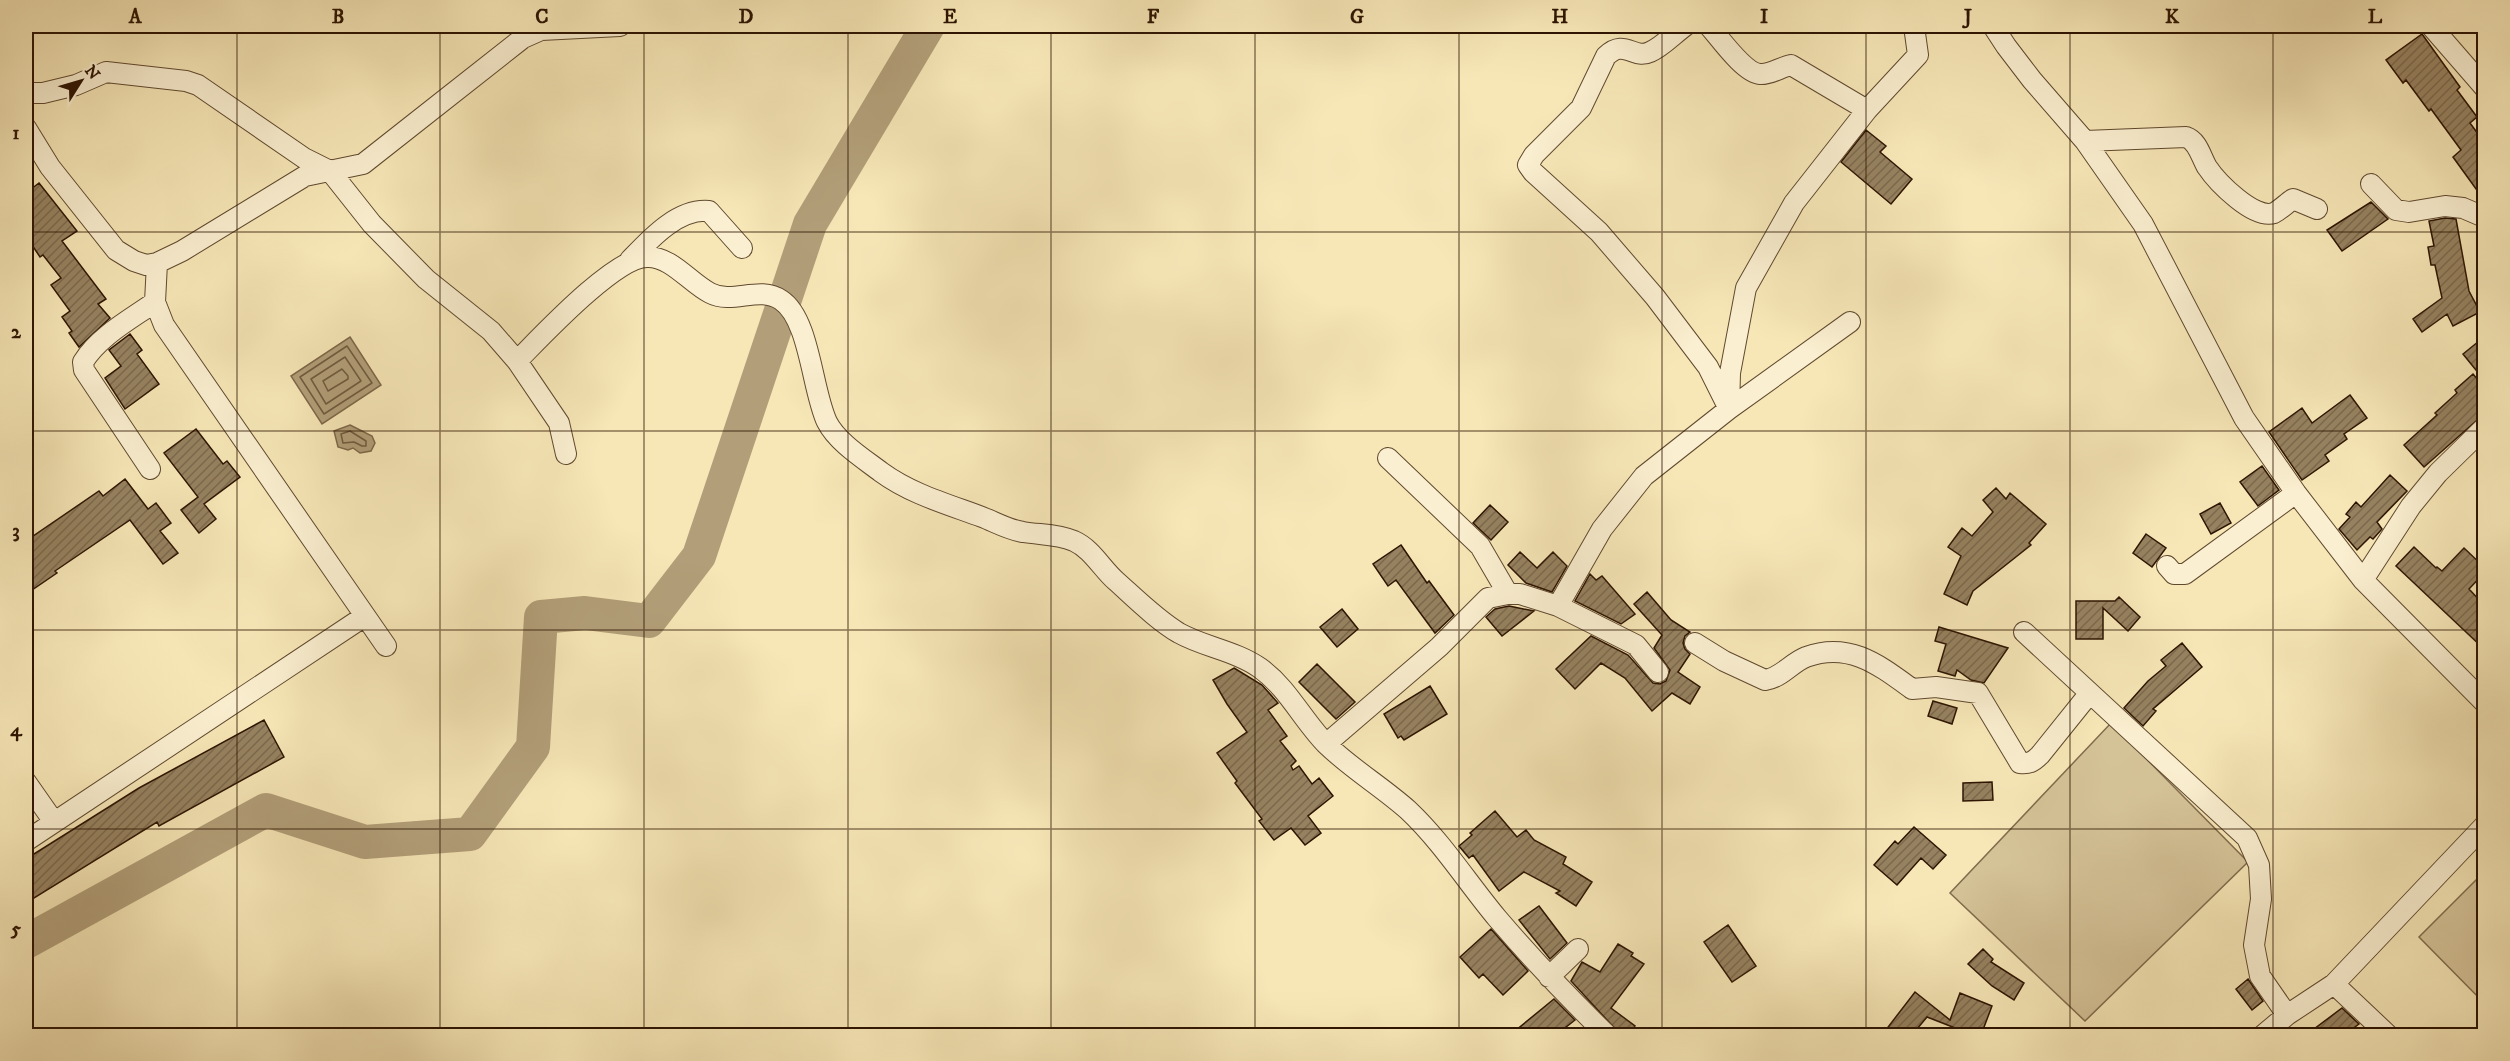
<svg xmlns="http://www.w3.org/2000/svg" width="2510" height="1061" font-family="'IM FELL DW Pica',serif">
	<defs>
		<pattern id="building-hatch" width="6" height="6" patternUnits="userSpaceOnUse" patternTransform="scale(1.5)"><rect width="6" height="6" fill="#968260"/><path d="M-1 1l2-2M0 6l6-6M5 7l2-2" fill="none" stroke="#7b694d"/></pattern>
	</defs>
	<rect width="100%" height="100%" fill="#f7e7b7"/>
	<filter id="stains"><feTurbulence type="fractalNoise" baseFrequency=".00333" numOctaves="4"/><feColorMatrix values="0 0 0 0 .2 0 0 0 0 .09 0 0 0 0 .02 0 0 0 .5 -.17"/></filter>
	<radialGradient id="worn" r=".72"><stop offset=".6" stop-color="#630" stop-opacity="0"/><stop offset="1" stop-color="#630" stop-opacity=".3"/></radialGradient>
	<path fill="#d5c398" stroke="#816c4d" stroke-width="1.5" d="M 2111,723 L 2248,862 L 2085,1021 L 1950,893 Z
		M 2484,872 L 2484,1003 L 2419,937 Z"/>
	<path fill="#b29f79" stroke="#7d6749" stroke-width="1.5" d="M 350,337 L 381,385 L 322,424 L 291,376 Z
		M 350,425 L 372,436 L 375,443 L 371,451 L 360,453 L 353,448 L 348,450 L 338,447 L 334,431 Z"/>
	<g fill="none" stroke-linecap="round" stroke-linejoin="round">
		<path stroke="#705a3e" stroke-width="1.5" d="M 347,346 L 372,383 L 324,414 L 300,377 Z
			M 345,357 L 361,381 L 326,404 L 311,379 Z
			M 342,369 L 348,376 L 348,379 L 328,391 L 323,381 Z
			M 350,431 L 366,441 L 366,446 L 362,446 L 354,442 L 343,443 L 341,434 Z"/>
		<path stroke="#b29f79" stroke-width="34" d="M 26,942 L 266,810 L 365,842 L 470,834 L 533,747 L 541,617 L 585,613 L 649,621 L 699,556 L 810,224 L 928,26"/>
	</g>
	<path fill="url(#building-hatch)" stroke="#2d1402" stroke-width="1.5" d="M 2422,34 L 2460,87 L 2457,90 L 2477,117 L 2470,123 L 2484,142 L 2484,200 L 2453,157 L 2461,150 L 2431,109 L 2429,111 L 2406,80 L 2403,83 L 2386,60 Z
		M 1866,130 L 1886,146 L 1880,152 L 1912,179 L 1891,204 L 1841,162 Z
		M 39,183 L 77,231 L 62,241 L 106,299 L 98,304 L 110,318 L 79,347 L 69,333 L 72,331 L 62,317 L 70,311 L 51,285 L 61,278 L 43,255 L 40,257 L 26,236 L 26,193 Z
		M 2371,202 L 2388,219 L 2342,251 L 2327,230 Z
		M 2445,218 L 2456,219 L 2469,291 L 2480,312 L 2453,326 L 2447,314 L 2422,332 L 2413,319 L 2442,298 L 2435,265 L 2431,265 L 2428,247 L 2434,246 L 2429,221 Z
		M 130,334 L 142,350 L 137,354 L 159,384 L 125,409 L 105,378 L 121,366 L 109,350 Z
		M 2484,337 L 2484,380 L 2463,354 Z
		M 2473,374 L 2484,387 L 2484,414 L 2424,467 L 2404,445 L 2437,415 L 2435,413 L 2457,393 L 2455,390 Z
		M 2350,395 L 2367,418 L 2344,434 L 2347,439 L 2325,455 L 2329,461 L 2302,480 L 2269,432 L 2302,408 L 2312,423 Z
		M 196,429 L 223,464 L 227,461 L 240,477 L 204,504 L 216,519 L 199,533 L 181,510 L 198,497 L 164,453 Z
		M 2262,466 L 2279,490 L 2258,506 L 2240,482 Z
		M 2390,475 L 2407,491 L 2377,522 L 2382,529 L 2373,539 L 2370,537 L 2357,550 L 2339,529 L 2350,517 L 2346,514 L 2356,502 L 2361,507 Z
		M 125,479 L 148,509 L 156,503 L 171,523 L 160,531 L 178,553 L 163,564 L 130,520 L 55,571 L 57,573 L 26,594 L 26,541 L 99,491 L 103,496 Z
		M 1996,488 L 2006,499 L 2010,493 L 2046,524 L 2029,543 L 2031,545 L 1973,591 L 1967,605 L 1944,594 L 1961,556 L 1948,547 L 1962,528 L 1972,536 L 1993,512 L 1983,500 Z
		M 2220,503 L 2231,523 L 2211,534 L 2200,514 Z
		M 1490,505 L 1508,522 L 1491,540 L 1473,523 Z
		M 2146,534 L 2166,548 L 2152,567 L 2133,553 Z
		M 1401,545 L 1427,583 L 1429,581 L 1454,615 L 1435,633 L 1396,580 L 1388,586 L 1373,564 Z
		M 2414,547 L 2436,568 L 2437,567 L 2442,571 L 2464,548 L 2484,567 L 2484,573 L 2469,589 L 2484,605 L 2484,649 L 2396,566 Z
		M 1520,552 L 1537,568 L 1553,552 L 1567,566 L 1552,592 L 1526,583 L 1508,565 Z
		M 1590,574 L 1596,580 L 1602,576 L 1635,614 L 1621,624 L 1575,601 Z
		M 1647,592 L 1671,620 L 1690,632 L 1685,636 L 1683,643 L 1685,649 L 1690,654 L 1678,672 L 1700,687 L 1690,704 L 1672,693 L 1652,711 L 1625,678 L 1601,663 L 1575,689 L 1556,669 L 1591,636 L 1628,655 L 1653,683 L 1660,684 L 1666,681 L 1670,670 L 1654,648 L 1662,635 L 1634,604 Z
		M 2119,597 L 2140,617 L 2128,631 L 2103,608 L 2103,639 L 2076,639 L 2076,601 L 2115,601 Z
		M 1509,606 L 1534,611 L 1502,636 L 1486,617 L 1495,609 Z
		M 1342,609 L 1358,629 L 1337,647 L 1320,627 Z
		M 1939,627 L 2008,648 L 1984,683 L 1971,680 L 1957,670 L 1955,676 L 1938,671 L 1946,644 L 1935,641 Z
		M 2182,643 L 2202,667 L 2153,709 L 2156,711 L 2143,726 L 2124,708 L 2148,681 L 2166,666 L 2161,660 Z
		M 1317,664 L 1355,702 L 1336,719 L 1299,682 Z
		M 1234,668 L 1262,685 L 1278,703 L 1268,710 L 1287,736 L 1280,741 L 1296,761 L 1291,766 L 1293,770 L 1299,766 L 1312,784 L 1319,778 L 1333,796 L 1308,816 L 1321,833 L 1305,845 L 1291,828 L 1274,840 L 1259,821 L 1262,819 L 1235,783 L 1237,781 L 1217,753 L 1247,732 L 1227,704 L 1213,680 Z
		M 1430,686 L 1447,714 L 1404,740 L 1401,736 L 1398,738 L 1384,714 Z
		M 1933,701 L 1957,708 L 1952,724 L 1928,716 Z
		M 264,720 L 284,757 L 159,826 L 157,822 L 26,903 L 26,859 L 139,788 Z
		M 1992,782 L 1993,800 L 1963,801 L 1963,783 Z
		M 1495,811 L 1517,837 L 1526,830 L 1534,840 L 1566,857 L 1563,864 L 1592,882 L 1576,906 L 1556,893 L 1560,891 L 1524,872 L 1499,891 L 1473,855 L 1469,858 L 1459,846 L 1472,835 L 1470,833 Z
		M 1914,827 L 1946,855 L 1933,869 L 1921,858 L 1897,885 L 1874,865 L 1895,841 L 1898,844 Z
		M 1539,906 L 1567,943 L 1550,959 L 1519,920 Z
		M 1728,925 L 1756,966 L 1732,982 L 1704,942 Z
		M 1491,929 L 1528,971 L 1503,995 L 1483,974 L 1479,978 L 1460,957 Z
		M 1618,944 L 1633,953 L 1631,956 L 1644,964 L 1611,1008 L 1635,1026 L 1628,1035 L 1619,1033 L 1571,981 L 1582,962 L 1600,972 Z
		M 1983,949 L 1993,959 L 1991,962 L 2024,983 L 2014,1000 L 1992,986 L 1968,964 Z
		M 2248,979 L 2263,1001 L 2252,1010 L 2236,989 Z
		M 1915,992 L 1950,1020 L 1960,993 L 1992,1006 L 1981,1035 L 1973,1035 L 1927,1017 L 1912,1035 L 1882,1035 Z
		M 1554,999 L 1575,1020 L 1556,1035 L 1510,1035 Z
		M 2342,1008 L 2359,1024 L 2344,1035 L 2306,1035 Z"/>
	<g fill="none" stroke-linecap="round" stroke-linejoin="round">
		<g stroke="#60492f" stroke-width="22">
			<path id="minor" d="M 1709,26 C 1719,37 1744,73 1760,74 C 1770,75 1781,67 1791,65 L 1867,110
				M 1993,26 L 2006,46 L 2032,80 L 2085,141 L 2143,224 L 2244,418 L 2296,493 L 2363,580 L 2484,702
				M 2431,26 L 2484,87
				M 26,93 L 43,93 L 76,85 L 106,72 L 186,81 L 198,85 L 304,158 L 330,171 L 372,224 L 426,279 L 491,331 L 517,361 L 559,423 L 566,454
				M 26,128 L 50,167 L 116,250 L 134,261 L 146,265 L 157,263 L 182,251 L 305,176 L 363,164 L 523,38 L 541,30 L 620,26
				M 2085,141 L 2186,137 C 2198,141 2201,157 2207,167 C 2217,182 2254,220 2274,213 C 2280,210 2287,203 2293,199 L 2317,209
				M 2371,184 L 2396,210 L 2409,212 L 2445,206 L 2463,208 L 2484,217
				M 630,260 C 650,239 678,208 709,211 L 742,248
				M 157,263 L 155,302 L 164,325 L 386,646
				M 1850,322 L 1729,409 L 1730,373 L 1746,288 L 1794,203 L 1867,110 L 1918,55 L 1914,26
				M 517,361 C 541,337 615,257 647,257 C 671,256 690,283 710,293 C 733,305 759,285 781,300 C 810,319 812,391 827,422 C 837,442 864,459 881,472 C 911,494 947,504 982,517 C 995,522 1009,530 1023,532 C 1041,535 1057,534 1074,541 C 1092,549 1102,569 1116,581 C 1135,598 1157,620 1179,633 C 1204,647 1236,651 1260,668 C 1288,688 1303,721 1327,745 C 1352,769 1382,787 1408,810 C 1442,842 1467,882 1497,918 C 1532,959 1569,998 1608,1036
				M 1388,458 L 1480,546 L 1508,594
				M 150,469 L 84,370 L 83,362 C 99,336 131,319 155,302
				M 2167,566 L 2174,574 L 2185,574 L 2296,493
				M 2363,580 L 2411,506 L 2438,473 L 2484,428
				M 1558,606 L 1602,529 L 1644,476 L 1729,409 L 1708,367 L 1655,297 L 1599,232 L 1533,172 L 1528,165 L 1534,155 L 1581,108 L 1606,56 C 1625,38 1633,60 1650,52 C 1662,47 1674,34 1685,26
				M 2024,632 L 2247,838 L 2259,865 L 2261,899 L 2254,945 L 2260,976 L 2287,1015
				M 1695,643 L 1724,661 L 1765,680 C 1781,678 1791,663 1806,657 C 1849,641 1879,665 1912,689 L 1936,687 L 1978,693 L 2020,763 C 2029,764 2033,762 2040,755 L 2089,694
				M 1326,744 L 1439,647 L 1488,598 L 1508,594 L 1520,594 L 1558,606 L 1636,645 L 1658,672
				M 26,782 L 54,822
				M 26,841 L 365,616
				M 1549,977 L 1578,949
				M 2334,984 L 2389,1036
				M 2262,1036 L 2287,1015 L 2334,984 L 2484,826"/>
		</g>
		<use href="#minor" stroke="#faefd0" stroke-width="20"/>
	</g>
	<path fill="none" stroke="#2d1402" stroke-width="1.5" stroke-opacity="0.55" d="M 237,26 L 237,1036M 440,26 L 440,1036M 644,26 L 644,1036M 848,26 L 848,1036M 1051,26 L 1051,1036M 1255,26 L 1255,1036M 1459,26 L 1459,1036M 1662,26 L 1662,1036M 1866,26 L 1866,1036M 2070,26 L 2070,1036M 2273,26 L 2273,1036M 26,232 L 2484,232M 26,431 L 2484,431M 26,630 L 2484,630M 26,829 L 2484,829"/>
	<rect width="2510" height="1061" fill="none" stroke="#f7e7b7" stroke-width="66"/>
	<g transform="translate(81 81) rotate(53)" stroke="#faefd0" stroke-width="4.5" paint-order="stroke">
	<path d="M0-4.5L10 22L0 15L-10 22Z" fill="#2d1402"/>
	<text y="-9" font-size="16" font-weight="bold" text-anchor="middle" fill="#2d1402">N</text>
	</g>
	<rect x="33" y="33" width="2444" height="995" fill="none" stroke="#2d1402" stroke-width="2"/>
	<g font-size="20" text-anchor="middle" font-weight="bold" fill="#2d1402">
		<text x="135" y="23">A</text>
		<text x="338" y="23">B</text>
		<text x="542" y="23">C</text>
		<text x="746" y="23">D</text>
		<text x="950" y="23">E</text>
		<text x="1153" y="23">F</text>
		<text x="1357" y="23">G</text>
		<text x="1560" y="23">H</text>
		<text x="1764" y="23">I</text>
		<text x="1968" y="23">J</text>
		<text x="2172" y="23">K</text>
		<text x="2375" y="23">L</text>
		<text x="16" y="139">1</text>
		<text x="16" y="338">2</text>
		<text x="16" y="537">3</text>
		<text x="16" y="736">4</text>
		<text x="16" y="935">5</text>
	</g>
	<rect width="100%" height="100%" filter="url(#stains)"/>
	<rect width="100%" height="100%" fill="url(#worn)"/>
</svg>
